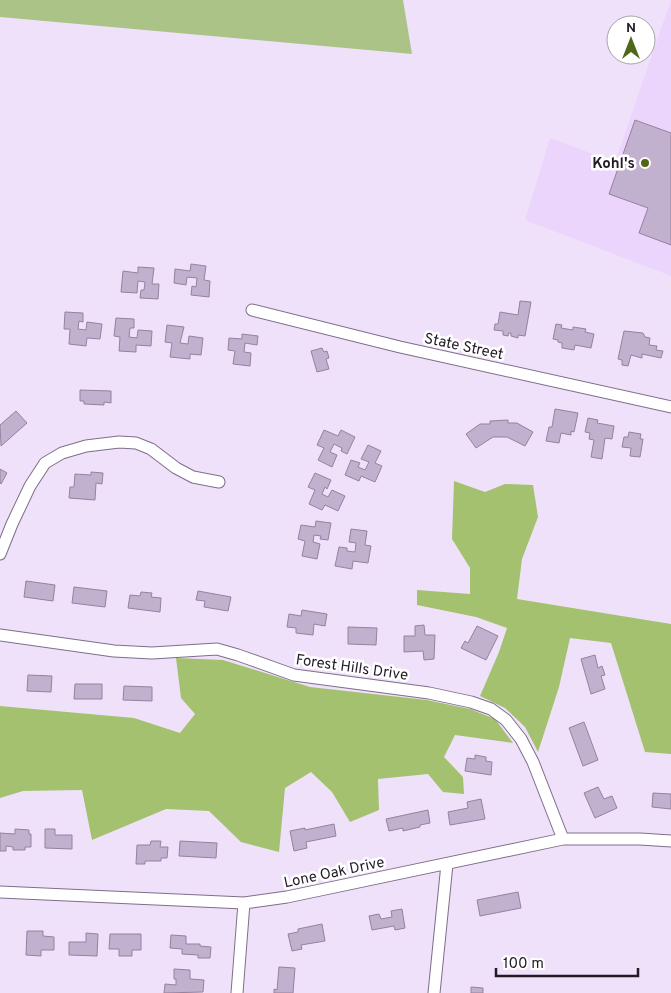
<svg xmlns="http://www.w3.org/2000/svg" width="671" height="993" font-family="Overpass,sans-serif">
	<rect width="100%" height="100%" fill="#f0e1fb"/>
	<path fill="#ecd5fc" d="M 671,0 L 671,276 L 525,220 L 550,138 L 615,162 Z"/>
	<path fill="#acc387" d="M 0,0 L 403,0 L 412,54 L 0,17 Z"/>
	<path fill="#a3c16e" d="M 454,481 L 485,492 L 505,484 L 533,485 L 538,517 L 522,559 L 517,599 L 671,624 L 671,754 L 645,752 L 611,643 L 570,638 L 559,687 L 538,752 L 525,727 L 505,708 L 480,696 L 499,652 L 507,628 L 476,617 L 417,605 L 417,590 L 470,594 L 470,568 L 452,539 Z
		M 176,658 L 223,660 L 310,687 L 427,700 L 470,709 L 495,719 L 513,743 L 455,735 L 444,757 L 463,777 L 464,794 L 443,792 L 428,774 L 378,779 L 379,810 L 350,822 L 332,792 L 311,772 L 285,788 L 279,852 L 241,842 L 209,811 L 166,809 L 92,840 L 82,790 L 23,791 L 0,798 L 0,706 L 134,718 L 180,733 L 195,714 L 181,698 Z"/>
	<path fill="#c2b0cf" stroke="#94829f" d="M 635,120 L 671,133 L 671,245 L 639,233 L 648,208 L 609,194 Z
		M 191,264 L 206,266 L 204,280 L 210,281 L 209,297 L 191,295 L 192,286 L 196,287 L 197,278 L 187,277 L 186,285 L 174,283 L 175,269 L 190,271 Z
		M 138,267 L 154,268 L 152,284 L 159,284 L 158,299 L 140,298 L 141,290 L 144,290 L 145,282 L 138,281 L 137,293 L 121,292 L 123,271 L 138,273 Z
		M 520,301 L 531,302 L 525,336 L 518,335 L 518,338 L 511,336 L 511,333 L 509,333 L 508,336 L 503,335 L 503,331 L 494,330 L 495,324 L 498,324 L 500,312 L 518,315 Z
		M 65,312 L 83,313 L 83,322 L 79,321 L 78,329 L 86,330 L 87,322 L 102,324 L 100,339 L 87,338 L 86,346 L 69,344 L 70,329 L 64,329 Z
		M 116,318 L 134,319 L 134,328 L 130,328 L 129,337 L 137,338 L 138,330 L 152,331 L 151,346 L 136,345 L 136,352 L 119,351 L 120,337 L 114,336 Z
		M 556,324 L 562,325 L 561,328 L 573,330 L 573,327 L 586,329 L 585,332 L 594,334 L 591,348 L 575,345 L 574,350 L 562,348 L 562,343 L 558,342 L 558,340 L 553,339 Z
		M 167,325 L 184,327 L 180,343 L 188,344 L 189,336 L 203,338 L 201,355 L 190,354 L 190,359 L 170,357 L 172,343 L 165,342 Z
		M 624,331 L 643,333 L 645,337 L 650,338 L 649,345 L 657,346 L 656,350 L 663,351 L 661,358 L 642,354 L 642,358 L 631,355 L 628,366 L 622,365 L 622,360 L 618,359 Z
		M 242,334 L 258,336 L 257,345 L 245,343 L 244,352 L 251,353 L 250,366 L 233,364 L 235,351 L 228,350 L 229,338 L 242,339 Z
		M 322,348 L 324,352 L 327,351 L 329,358 L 326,359 L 329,369 L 317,372 L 311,351 Z
		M 80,390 L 111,391 L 111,403 L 104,402 L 104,405 L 84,404 L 84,401 L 80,401 Z
		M 555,409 L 578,413 L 574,432 L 571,431 L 571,435 L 561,433 L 559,443 L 546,441 L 549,427 L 552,427 Z
		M 16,411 L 27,423 L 1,446 L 0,425 Z
		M 588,418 L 598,420 L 597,423 L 614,426 L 612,439 L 605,438 L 602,459 L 591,457 L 594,440 L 589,439 L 590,433 L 585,432 Z
		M 508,420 L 508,423 L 517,423 L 533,432 L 525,446 L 507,437 L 493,437 L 476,448 L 466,434 L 480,424 L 490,424 L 490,421 Z
		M 324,430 L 338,436 L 341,430 L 355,437 L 347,454 L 341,451 L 342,448 L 334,444 L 330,452 L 337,455 L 332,467 L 318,460 L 324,448 L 317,445 Z
		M 629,432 L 641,434 L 640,439 L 643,439 L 640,457 L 630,456 L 631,448 L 622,447 L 624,437 L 628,437 Z
		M 368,445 L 381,451 L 375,463 L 382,466 L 375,482 L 361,476 L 359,481 L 345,475 L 351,460 L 360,463 L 358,467 L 365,470 L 369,462 L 361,459 Z
		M 0,469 L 7,473 L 1,484 L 0,483 Z
		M 91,472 L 103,473 L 102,484 L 96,483 L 95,500 L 69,498 L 70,487 L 74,487 L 75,474 L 91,475 Z
		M 315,473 L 331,480 L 327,489 L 325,487 L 322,494 L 328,497 L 332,490 L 345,496 L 338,511 L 325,505 L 322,510 L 309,504 L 315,490 L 308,487 Z
		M 316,521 L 331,523 L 328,540 L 320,539 L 321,536 L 314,535 L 313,542 L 320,544 L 317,559 L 302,556 L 305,541 L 298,539 L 301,525 L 315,527 Z
		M 351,529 L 367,531 L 365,545 L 371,546 L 368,563 L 353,561 L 352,569 L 335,566 L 339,547 L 347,548 L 347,551 L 355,552 L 356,543 L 349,542 Z
		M 26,581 L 55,585 L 53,601 L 24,597 Z
		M 74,587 L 107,591 L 105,607 L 72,603 Z
		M 198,591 L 231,597 L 228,611 L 204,607 L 205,601 L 196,600 Z
		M 141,592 L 152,593 L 151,597 L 161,598 L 160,612 L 128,608 L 130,595 L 140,596 Z
		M 302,610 L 327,614 L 325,626 L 314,624 L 313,635 L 296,633 L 296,628 L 287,627 L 289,614 L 301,616 Z
		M 424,625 L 425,635 L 435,635 L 434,659 L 424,660 L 423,651 L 404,652 L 404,636 L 415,636 L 415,626 Z
		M 477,626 L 498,636 L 486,660 L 461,648 L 465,641 L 468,643 Z
		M 348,627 L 377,628 L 376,645 L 348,644 Z
		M 595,655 L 598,668 L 602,666 L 605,675 L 601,676 L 605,689 L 591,694 L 581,659 Z
		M 28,675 L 52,676 L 51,692 L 27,691 Z
		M 75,684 L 102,684 L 102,699 L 74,699 Z
		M 124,686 L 152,687 L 152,701 L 123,700 Z
		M 584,722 L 598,760 L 583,766 L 569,728 Z
		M 475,755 L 486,757 L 486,761 L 492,762 L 491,775 L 465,771 L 467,758 L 475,759 Z
		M 598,787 L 604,799 L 612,796 L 617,808 L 595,818 L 584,793 Z
		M 653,793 L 671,794 L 671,809 L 652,807 Z
		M 481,799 L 485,819 L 450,825 L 448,812 L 468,808 L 467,802 Z
		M 428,810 L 430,823 L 420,825 L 420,827 L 403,831 L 403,828 L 389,831 L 386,819 Z
		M 334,824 L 336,836 L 306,842 L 307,848 L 294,851 L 290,831 L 305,828 L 305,830 Z
		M 15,829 L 29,830 L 29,834 L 31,834 L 31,847 L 25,847 L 25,850 L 13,850 L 13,847 L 6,846 L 6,851 L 0,851 L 0,833 L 15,834 Z
		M 45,829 L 55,829 L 55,835 L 72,835 L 72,849 L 45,848 Z
		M 151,841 L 161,841 L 160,847 L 168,847 L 167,858 L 161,858 L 161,861 L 145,861 L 145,864 L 136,864 L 137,845 L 150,845 Z
		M 180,841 L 217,843 L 216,858 L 179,856 Z
		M 518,892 L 521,908 L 480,916 L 477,900 Z
		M 402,909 L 405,928 L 395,930 L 394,926 L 372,930 L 369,916 L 379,914 L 381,919 L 392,917 L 391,911 Z
		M 322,924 L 325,941 L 301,945 L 302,949 L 292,951 L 288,934 L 298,932 L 298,929 Z
		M 27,931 L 43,931 L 43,936 L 54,937 L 54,950 L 41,950 L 41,956 L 26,955 Z
		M 86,933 L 98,934 L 97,956 L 69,955 L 69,942 L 86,942 Z
		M 110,934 L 141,934 L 141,950 L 132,950 L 132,956 L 119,956 L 119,949 L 109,949 Z
		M 171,935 L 186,936 L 186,944 L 200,944 L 200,946 L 211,947 L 210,958 L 198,958 L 198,955 L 182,954 L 182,949 L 170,948 Z
		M 279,967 L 295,968 L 293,993 L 274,993 L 274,989 L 277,990 Z
		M 174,969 L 190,970 L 190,979 L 204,980 L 203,992 L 164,993 L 165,984 L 176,985 L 176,979 L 174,979 Z
		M 471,987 L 483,988 L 483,993 L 471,993 Z"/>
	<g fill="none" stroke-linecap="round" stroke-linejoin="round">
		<g stroke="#7e6e8a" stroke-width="13">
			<path id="street" d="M 252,310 L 400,347 L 671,407
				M 0,554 L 12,524 L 30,486 L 45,463 L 62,453 L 86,446 L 119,442 L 136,443 L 151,449 L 176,468 L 193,477 L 219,482
				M 0,635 L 114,651 L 152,653 L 217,649 L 238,655 L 294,675 L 429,693 L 471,702 L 491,709 L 506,720 L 521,739 L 533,762 L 563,839
				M 0,892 L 244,903 L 287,897 L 563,839 L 640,839 L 671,841
				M 237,993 L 244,903
				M 434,993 L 447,864"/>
		</g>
		<use href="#street" stroke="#fff" stroke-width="11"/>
	</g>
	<circle fill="#506717" stroke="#fff" stroke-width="2" cx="645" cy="163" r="5"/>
	<g text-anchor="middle" stroke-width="5" stroke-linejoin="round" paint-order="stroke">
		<g font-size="15" font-weight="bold" fill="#221b26" stroke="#fff" text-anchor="end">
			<text x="635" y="168">Kohl's</text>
		</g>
		<g font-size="15" fill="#221b26" stroke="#fff">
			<text transform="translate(464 346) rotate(12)" y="5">State Street</text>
			<text transform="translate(352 667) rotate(8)" y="5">Forest Hills Drive</text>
			<text transform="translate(334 872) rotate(-12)" y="5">Lone Oak Drive</text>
		</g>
	</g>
	<g transform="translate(631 40)"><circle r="24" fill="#ffffff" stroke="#a7a4a8"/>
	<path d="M0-4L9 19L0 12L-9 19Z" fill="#506717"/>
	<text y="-8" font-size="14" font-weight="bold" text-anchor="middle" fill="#221b26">N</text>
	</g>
	<path d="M496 968v8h142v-8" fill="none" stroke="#221b26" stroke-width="2.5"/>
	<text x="503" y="968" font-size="15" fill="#221b26" stroke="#ffffff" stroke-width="4" paint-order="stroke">100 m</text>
</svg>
